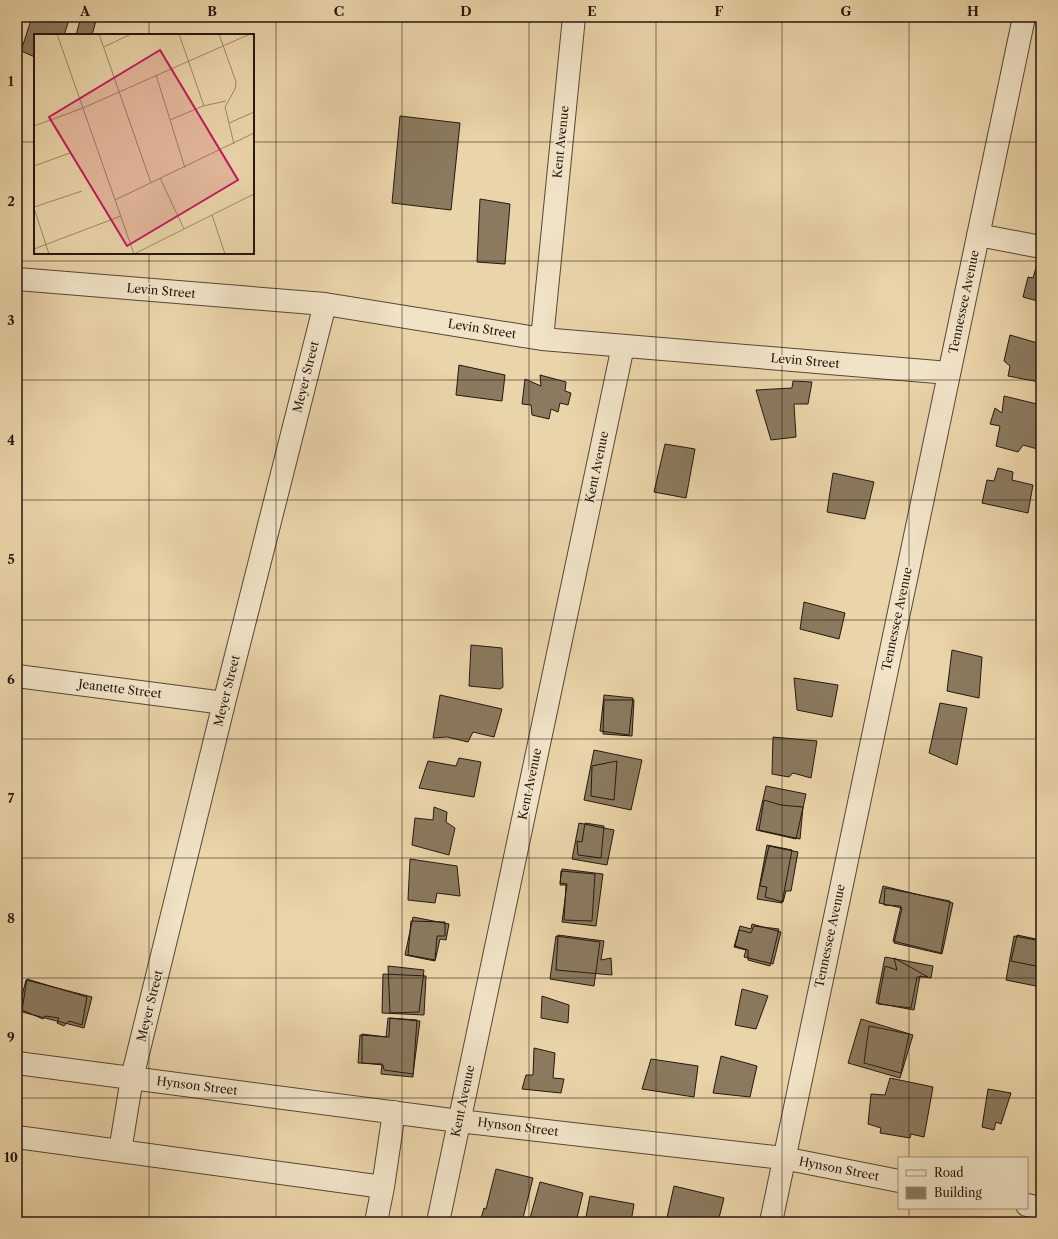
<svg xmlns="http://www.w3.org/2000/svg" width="1058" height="1239" font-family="'Libre Caslon Text',serif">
	<rect width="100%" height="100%" fill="#ead4a9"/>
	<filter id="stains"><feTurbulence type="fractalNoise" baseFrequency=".005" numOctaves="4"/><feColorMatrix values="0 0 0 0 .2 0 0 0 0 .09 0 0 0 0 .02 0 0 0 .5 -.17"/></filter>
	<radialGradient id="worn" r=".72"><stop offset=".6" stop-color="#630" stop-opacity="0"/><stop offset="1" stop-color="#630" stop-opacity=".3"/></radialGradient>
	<path fill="#8b7a5f" stroke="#25180e" d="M 32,17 L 70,17 L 64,35 L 35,35 L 35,57 L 21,51 Z
		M 81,17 L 97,17 L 92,35 L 76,35 Z
		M 400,116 L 460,123 L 451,210 L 392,203 Z
		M 480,199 L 510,204 L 505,264 L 477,262 Z
		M 1037,264 L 1041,265 L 1041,302 L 1023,297 L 1028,277 L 1033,278 Z
		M 1010,335 L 1041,344 L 1041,366 L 1039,382 L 1008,376 L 1010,366 L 1004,361 Z
		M 459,365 L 505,375 L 502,401 L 456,395 Z
		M 540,375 L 566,382 L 565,391 L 571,393 L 568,405 L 560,403 L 558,412 L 551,409 L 549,419 L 532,415 L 531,405 L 522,404 L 525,379 L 541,386 Z
		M 793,381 L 812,382 L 808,404 L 794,404 L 796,437 L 771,440 L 756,390 L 792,388 Z
		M 1004,396 L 1041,405 L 1037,430 L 1041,430 L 1041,450 L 1023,445 L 1018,452 L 996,446 L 1000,426 L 990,424 L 995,408 L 1002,413 Z
		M 665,444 L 695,449 L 686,498 L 654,492 Z
		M 998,468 L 1013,472 L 1012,480 L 1033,485 L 1028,513 L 982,503 L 987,480 L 994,481 Z
		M 833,473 L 874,482 L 865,519 L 827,512 Z
		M 804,602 L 845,613 L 839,639 L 800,629 Z
		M 471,645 L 502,648 L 503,687 L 500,689 L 469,686 Z
		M 952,650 L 982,657 L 979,698 L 947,691 Z
		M 794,678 L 838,685 L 832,717 L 797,710 Z
		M 440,695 L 502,709 L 494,737 L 473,732 L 468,742 L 447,737 L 433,738 Z
		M 604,695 L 633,698 L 629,735 L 600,731 Z
		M 604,700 L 634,700 L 632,736 L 603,734 Z
		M 940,703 L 967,708 L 957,765 L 929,753 Z
		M 773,737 L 817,741 L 811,778 L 793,773 L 789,777 L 772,774 Z
		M 594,750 L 642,760 L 631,810 L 584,800 Z
		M 459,758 L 481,762 L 474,797 L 419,788 L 428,761 L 456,766 Z
		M 617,761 L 614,800 L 591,796 L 592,766 Z
		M 766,786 L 806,794 L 796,839 L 756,830 Z
		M 764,800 L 781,805 L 803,807 L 800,839 L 759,830 Z
		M 434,807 L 447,812 L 446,822 L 455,828 L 449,855 L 412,845 L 415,818 L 433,820 Z
		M 1041,812 L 1041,825 L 1038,825 Z
		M 579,823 L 614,830 L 607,865 L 572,859 Z
		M 585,823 L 604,826 L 601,858 L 578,855 L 577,841 L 582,842 Z
		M 767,845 L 792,850 L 782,903 L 757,899 Z
		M 769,846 L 798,852 L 791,891 L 786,891 L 783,902 L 765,897 L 767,887 L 760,886 Z
		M 410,859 L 457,866 L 460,896 L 437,893 L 435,903 L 408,900 Z
		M 562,869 L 603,874 L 596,926 L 562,922 L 567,884 L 560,883 Z
		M 561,871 L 595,874 L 592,921 L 564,920 L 566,885 L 560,885 Z
		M 883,886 L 953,903 L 942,954 L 894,943 L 902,908 L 879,903 Z
		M 885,888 L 950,901 L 941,953 L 893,941 L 901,906 L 884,905 Z
		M 413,917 L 449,924 L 446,940 L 440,939 L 435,961 L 405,955 Z
		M 411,921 L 445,922 L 445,936 L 437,936 L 435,960 L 408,955 Z
		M 752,924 L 781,932 L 773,964 L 744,957 L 746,950 L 734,947 L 740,926 L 751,929 Z
		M 754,926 L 779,929 L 770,966 L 748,960 L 748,950 L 735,946 L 739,930 L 751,933 Z
		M 558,935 L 604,941 L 601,960 L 611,958 L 612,975 L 556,970 Z
		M 1017,935 L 1041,940 L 1041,967 L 1011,961 Z
		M 556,936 L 600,942 L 594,986 L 550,979 Z
		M 1014,936 L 1041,941 L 1041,987 L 1006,980 Z
		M 885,957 L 933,966 L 931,978 L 920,976 L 914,1010 L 876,1003 Z
		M 894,958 L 928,977 L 917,977 L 911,1008 L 878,1004 L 885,966 L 897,970 Z
		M 388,966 L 424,970 L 419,1012 L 390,1013 Z
		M 383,974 L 426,976 L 424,1015 L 382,1013 Z
		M 27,979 L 87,997 L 82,1025 L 69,1021 L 64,1026 L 57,1023 L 59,1018 L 45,1016 L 43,1019 L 22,1010 Z
		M 26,980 L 92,997 L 84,1028 L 18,1011 Z
		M 742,989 L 768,996 L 756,1029 L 735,1025 Z
		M 542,996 L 569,1005 L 568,1023 L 541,1018 Z
		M 388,1018 L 420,1021 L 413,1074 L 384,1070 L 383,1065 L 362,1063 L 362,1034 L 386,1037 Z
		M 390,1018 L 417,1020 L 413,1077 L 381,1074 L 382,1064 L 358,1063 L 360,1035 L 389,1037 Z
		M 861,1019 L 913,1035 L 900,1078 L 848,1063 Z
		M 869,1026 L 909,1034 L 901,1073 L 864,1063 Z
		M 534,1048 L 555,1053 L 553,1078 L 564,1079 L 561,1093 L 522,1089 L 526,1075 L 533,1075 Z
		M 721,1056 L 757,1066 L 750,1097 L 713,1093 Z
		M 651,1059 L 698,1066 L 694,1097 L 642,1089 Z
		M 890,1078 L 933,1087 L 924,1137 L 911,1134 L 910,1138 L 880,1133 L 881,1128 L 868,1124 L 871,1094 L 885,1095 Z
		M 988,1089 L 1011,1093 L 1001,1124 L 996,1122 L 994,1130 L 982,1127 Z
		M 496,1169 L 533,1178 L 522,1222 L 480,1222 L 484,1208 L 486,1209 Z
		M 540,1182 L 583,1193 L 576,1222 L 529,1222 Z
		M 674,1186 L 724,1198 L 718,1222 L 666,1222 Z
		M 590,1196 L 634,1204 L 631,1222 L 585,1222 Z"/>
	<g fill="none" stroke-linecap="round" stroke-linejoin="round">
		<g stroke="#564735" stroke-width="24">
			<path id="minor" d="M 978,235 L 1041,247
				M 17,279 L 325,304 L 542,339 L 949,373
				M 542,339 L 574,17
				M 17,676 L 224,703
				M 17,1063 L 459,1121 L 783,1158 L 899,1181
				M 17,1137 L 383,1187 L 394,1112
				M 120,1151 L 132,1078 L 224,703 L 325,304
				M 1027,1205 L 1041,1208
				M 376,1222 L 383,1187
				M 438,1222 L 623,346
				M 771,1222 L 1024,17"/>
		</g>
		<use href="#minor" stroke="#f1e3c7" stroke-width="22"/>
	</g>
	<path fill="none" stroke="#25180e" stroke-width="1" stroke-opacity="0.55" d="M 149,17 L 149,35M 276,17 L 276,1222M 402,17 L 402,1222M 529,17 L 529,1222M 656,17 L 656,1222M 782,17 L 782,1222M 909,17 L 909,1158M 17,142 L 35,142M 253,142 L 1041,142M 149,253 L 149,1222M 17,261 L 1041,261M 17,380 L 1041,380M 17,500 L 1041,500M 17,620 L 1041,620M 17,739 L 1041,739M 17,858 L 1041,858M 17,978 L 1041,978M 17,1098 L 1041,1098M 909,1208 L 909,1222"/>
	<g text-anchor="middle" stroke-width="3.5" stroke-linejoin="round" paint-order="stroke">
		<g font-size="12" fill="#25180e" stroke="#f1e3c7">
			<text transform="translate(561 142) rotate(-84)" y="4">Kent Avenue</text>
			<text transform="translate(161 291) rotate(5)" y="4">Levin Street</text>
			<text transform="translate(964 302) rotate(-78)" y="4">Tennessee Avenue</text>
			<text transform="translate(482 329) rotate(9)" y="4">Levin Street</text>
			<text transform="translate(805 361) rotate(5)" y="4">Levin Street</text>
			<text transform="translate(306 377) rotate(-76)" y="4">Meyer Street</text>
			<text transform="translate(597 467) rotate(-78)" y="4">Kent Avenue</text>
			<text transform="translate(897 619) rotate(-78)" y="4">Tennessee Avenue</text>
			<text transform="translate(120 689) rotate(7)" y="4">Jeanette Street</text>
			<text transform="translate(227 691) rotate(-76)" y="4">Meyer Street</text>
			<text transform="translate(530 784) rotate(-78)" y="4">Kent Avenue</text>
			<text transform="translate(830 936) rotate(-78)" y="4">Tennessee Avenue</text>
			<text transform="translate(150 1006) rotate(-76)" y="4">Meyer Street</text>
			<text transform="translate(197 1086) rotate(7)" y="4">Hynson Street</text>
			<text transform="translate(463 1101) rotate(-78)" y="4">Kent Avenue</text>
			<text transform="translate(518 1127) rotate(7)" y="4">Hynson Street</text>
			<text transform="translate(839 1169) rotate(11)" y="4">Hynson Street</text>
		</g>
	</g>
	<g transform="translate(34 34)">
		<rect width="220" height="220" fill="#ead4a9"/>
		<path fill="none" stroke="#9b896b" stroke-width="1" d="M 23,0 L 100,220M 65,0 L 117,149M 145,0 L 170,72M 185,0 L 202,48 L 201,55 L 191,73 L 200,110M 70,13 L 97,0M 122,41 L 151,134M 136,86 L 169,72 L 192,67M 195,89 L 220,78M 0,92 L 49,74 L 216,0M 0,132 L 36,119M 126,144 L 150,195M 81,166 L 220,99M 0,173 L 48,157M 0,174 L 15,220M 178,181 L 191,220M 0,215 L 87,182M 100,220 L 220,160"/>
		<path fill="#c2185b" fill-opacity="0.15" stroke="#c2185b" stroke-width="2" d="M 126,16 L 204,146 L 93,212 L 15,83 Z"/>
		<rect width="220" height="220" fill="none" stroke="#25180e" stroke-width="2"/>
	</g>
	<rect width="1058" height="1239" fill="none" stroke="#ead4a9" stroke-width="44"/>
	<rect x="898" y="1157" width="130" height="52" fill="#f1e3c7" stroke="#9f927d"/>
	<rect x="906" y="1170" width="20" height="6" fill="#f1e3c7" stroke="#9f927d"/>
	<text x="934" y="1177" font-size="12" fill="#25180e">Road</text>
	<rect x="906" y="1187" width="20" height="12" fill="#8b7a5f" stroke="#9f927d"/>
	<text x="934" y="1197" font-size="12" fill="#25180e">Building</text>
	<rect x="22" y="22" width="1014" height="1195" fill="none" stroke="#25180e" stroke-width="1.5"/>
	<g font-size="13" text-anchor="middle" font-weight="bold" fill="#25180e">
		<text x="85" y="16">A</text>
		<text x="212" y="16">B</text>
		<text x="339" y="16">C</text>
		<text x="466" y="16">D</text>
		<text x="592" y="16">E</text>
		<text x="719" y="16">F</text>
		<text x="846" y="16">G</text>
		<text x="973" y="16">H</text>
		<text x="11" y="86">1</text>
		<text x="11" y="206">2</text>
		<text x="11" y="325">3</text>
		<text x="11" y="445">4</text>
		<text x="11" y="564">5</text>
		<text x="11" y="684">6</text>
		<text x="11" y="803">7</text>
		<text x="11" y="923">8</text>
		<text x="11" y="1042">9</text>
		<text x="11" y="1162">10</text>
	</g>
	<rect width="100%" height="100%" filter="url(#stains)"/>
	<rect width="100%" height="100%" fill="url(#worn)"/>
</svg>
